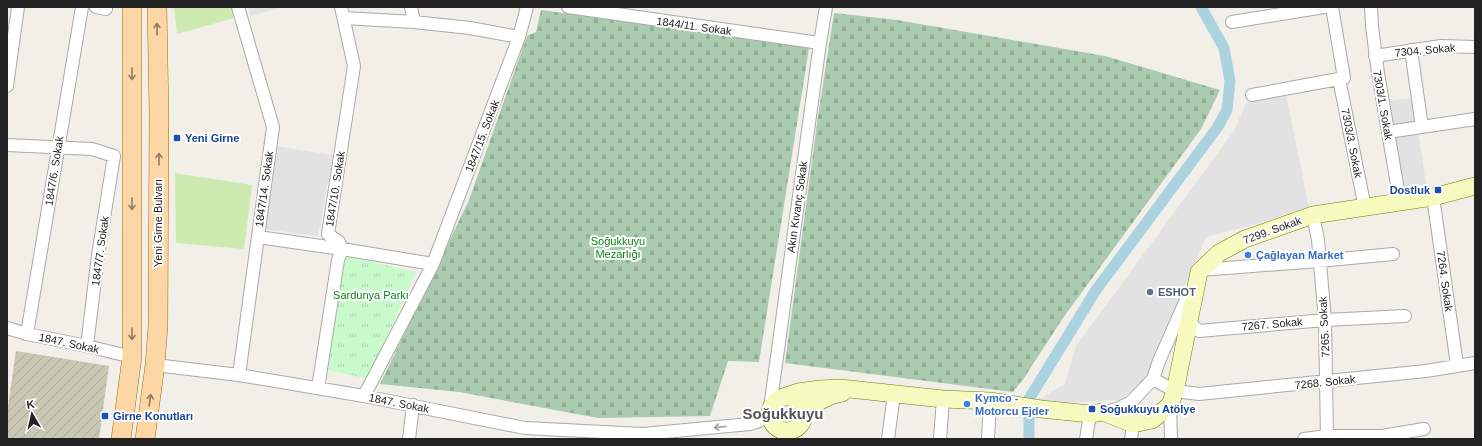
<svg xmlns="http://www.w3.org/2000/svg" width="1482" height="446" font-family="Helvetica,sans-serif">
	<defs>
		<pattern id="construction-furrows" width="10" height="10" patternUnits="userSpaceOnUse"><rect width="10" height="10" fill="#c7c7b4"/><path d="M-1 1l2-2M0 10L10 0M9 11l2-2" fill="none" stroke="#abab9a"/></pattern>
		<pattern id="cemetery-stones" width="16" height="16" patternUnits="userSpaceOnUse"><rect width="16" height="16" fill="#aacbaf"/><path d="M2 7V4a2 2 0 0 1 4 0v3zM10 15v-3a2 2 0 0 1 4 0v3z" fill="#92ae96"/></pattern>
		<pattern id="park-tufts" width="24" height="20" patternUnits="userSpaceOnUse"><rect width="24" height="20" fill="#c8facc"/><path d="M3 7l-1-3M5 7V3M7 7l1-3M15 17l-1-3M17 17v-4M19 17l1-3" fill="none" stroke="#acd6af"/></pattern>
	</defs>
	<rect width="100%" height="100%" fill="#f2efe9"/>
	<path fill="url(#construction-furrows)" d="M 16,351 L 109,366 L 99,439 L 7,439 L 7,413 Z"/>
	<path fill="#cdebb0" d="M 174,7 L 231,7 L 234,18 L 177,34 Z
		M 175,173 L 252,185 L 244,249 L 176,243 Z"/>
	<path fill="url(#cemetery-stones)" d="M 541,10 L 809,48 L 759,362 L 728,361 L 710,416 L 598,418 L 459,392 L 380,384 L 469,200 L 527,36 L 536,32 Z
		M 834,13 L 897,20 L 1105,56 L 1220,90 L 1201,129 L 1063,318 L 1024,378 L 1013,392 L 785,363 L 818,116 Z"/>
	<path fill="url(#park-tufts)" d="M 346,256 L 416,272 L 368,379 L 324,369 Z"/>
	<path fill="#e2e2e2" d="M 248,7 L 283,7 L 251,16 Z
		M 1286,94 L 1309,207 L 1270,220 L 1206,237 L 1148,373 L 1140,387 L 1118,400 L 1062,403 L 1038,400 L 1065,384 L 1076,346 L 1234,131 L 1246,103 Z
		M 1411,98 L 1415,124 L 1391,128 L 1387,101 Z
		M 1418,130 L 1426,184 L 1400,188 L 1392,134 Z
		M 276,146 L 333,155 L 318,236 L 263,229 Z"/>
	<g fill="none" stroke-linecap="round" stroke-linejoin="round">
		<path stroke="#aad3df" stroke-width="11" d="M 1029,439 L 1029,399 L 1096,290 L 1217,128 L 1227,110 L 1230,81 L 1224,48 L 1201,7"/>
		<g stroke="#a9a9a9" stroke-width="14">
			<path id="street" d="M 96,7 L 106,9
				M 238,7 L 273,127 L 239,375
				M 411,7 L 414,22
				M 568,7 L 820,43
				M 1371,7 L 1372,26 L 1378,73 L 1400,202
				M 344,18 L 414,22 L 470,28 L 519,37
				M 1232,22 L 1324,7
				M 1411,50 L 1422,127
				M 1375,56 L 1441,46 L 1475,47
				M 1339,79 L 1365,208
				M 7,86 L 18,7
				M 1252,95 L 1344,78 L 1332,7
				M 1388,132 L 1475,119
				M 7,145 L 92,149 L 114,156 L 98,255 L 87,346
				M 1433,197 L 1457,365
				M 1313,215 L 1318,240 L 1325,320 L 1327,439
				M 258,237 L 342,249 L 433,264
				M 1200,270 L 1319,261 L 1393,254
				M 1190,323 L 1199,331 L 1325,320 L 1405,316
				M 7,328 L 27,334 L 87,346 L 132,357
				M 27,334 L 82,7
				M 155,365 L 239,375 L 364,396 L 525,428 L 643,434 L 750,424 L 759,421 L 769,413
				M 1153,379 L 1175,391 L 1199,394 L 1426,371 L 1475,363
				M 318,388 L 338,260 L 342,249 L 339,242 L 328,234 L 354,66 L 341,7
				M 364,396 L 433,264 L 519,37 L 527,7
				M 1170,405 L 1171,439
				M 770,408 L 820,43 L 826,7
				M 1103,412 L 1117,409 L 1131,402 L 1153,379 L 1159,361 L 1189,293
				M 409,439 L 413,405
				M 888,439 L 894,394
				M 940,439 L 943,399
				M 988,439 L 990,401
				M 1086,439 L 1090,414
				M 1131,439 L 1133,424
				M 1304,439 L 1327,436 L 1382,436 L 1424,429"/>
		</g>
		<g stroke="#707d05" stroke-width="18">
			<path id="secondary" d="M770 414a17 17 0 1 1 34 0a17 17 0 1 1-34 0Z
				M 783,397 L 798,392 L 820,389 L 840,388 L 943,399 L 990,401 L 1041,409 L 1090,414 L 1103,412 L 1133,424 L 1152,420 L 1170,405 L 1175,391 L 1199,272 L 1219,253 L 1245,239 L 1313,215 L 1433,197 L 1475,186
				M 804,413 C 815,403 827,395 842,393"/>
		</g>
		<g stroke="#a06b00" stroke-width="20">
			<path id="primary" d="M 121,439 L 132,357 L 132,7
				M 145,439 L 155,365 L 158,326 L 159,114 L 157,7"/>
		</g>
		<use href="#street" stroke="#fff" stroke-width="12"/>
		<use href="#secondary" stroke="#f7fabf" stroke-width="17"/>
		<use href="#primary" stroke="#fcd6a4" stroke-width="19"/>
	</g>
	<defs><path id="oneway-shaft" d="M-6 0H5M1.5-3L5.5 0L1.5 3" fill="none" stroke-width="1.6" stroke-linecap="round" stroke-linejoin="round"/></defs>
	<g stroke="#8f7c63">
		<use href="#oneway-shaft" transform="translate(157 29) rotate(-91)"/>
		<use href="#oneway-shaft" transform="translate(132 74) rotate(90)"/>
		<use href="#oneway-shaft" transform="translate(159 159) rotate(-90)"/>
		<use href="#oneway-shaft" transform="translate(132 204) rotate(90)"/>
		<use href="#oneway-shaft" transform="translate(132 334) rotate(90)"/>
		<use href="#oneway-shaft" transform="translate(150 400) rotate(-82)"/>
	</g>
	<use stroke="#9c9c9c" href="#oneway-shaft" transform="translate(720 427) rotate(175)"/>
	<g fill="#1a4fb4" stroke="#fff" stroke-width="1.5">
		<rect x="173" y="134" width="8" height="8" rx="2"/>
		<rect x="1434" y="186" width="8" height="8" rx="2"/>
		<rect x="1088" y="405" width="8" height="8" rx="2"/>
		<rect x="101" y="412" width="8" height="8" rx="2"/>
	</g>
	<g fill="#3f7fe0" stroke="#fff" stroke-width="1.5">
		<circle cx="1248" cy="255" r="4"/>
		<circle cx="967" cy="404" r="4"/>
	</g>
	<circle fill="#5c6f8a" stroke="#fff" stroke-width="1.5" cx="1150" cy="292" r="4"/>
	<g text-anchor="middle" stroke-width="4" stroke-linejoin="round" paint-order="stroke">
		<g font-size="11" fill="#222" stroke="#fff">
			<text transform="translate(694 26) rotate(8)" y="4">1844/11. Sokak</text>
			<text transform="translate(1425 50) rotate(-5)" y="4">7304. Sokak</text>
			<text transform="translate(1383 105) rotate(80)" y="4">7303/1. Sokak</text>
			<text transform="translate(482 136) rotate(-69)" y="4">1847/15. Sokak</text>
			<text transform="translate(1352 143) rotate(79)" y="4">7303/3. Sokak</text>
			<text transform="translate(54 171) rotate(-81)" y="4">1847/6. Sokak</text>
			<text transform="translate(264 189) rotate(-82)" y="4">1847/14. Sokak</text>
			<text transform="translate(335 189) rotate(-81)" y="4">1847/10. Sokak</text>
			<text transform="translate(797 207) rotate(-82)" y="4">Akın Kıvanç Sokak</text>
			<text transform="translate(158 223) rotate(-90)" y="4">Yeni Girne Bulvarı</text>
			<text transform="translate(1272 230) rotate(-20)" y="4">7299. Sokak</text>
			<text transform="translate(100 251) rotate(-82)" y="4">1847/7. Sokak</text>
			<text transform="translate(1445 281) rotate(82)" y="4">7264. Sokak</text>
			<text transform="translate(1272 324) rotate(-5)" y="4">7267. Sokak</text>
			<text transform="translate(1324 327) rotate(-93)" y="4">7265. Sokak</text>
			<text transform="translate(69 343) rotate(12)" y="4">1847. Sokak</text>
			<text transform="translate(1325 382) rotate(-6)" y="4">7268. Sokak</text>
			<text transform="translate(399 403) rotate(11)" y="4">1847. Sokak</text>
		</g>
		<g font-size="11" font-weight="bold" fill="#164399" stroke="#fff" text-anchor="start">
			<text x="185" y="142">Yeni Girne</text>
			<text x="1430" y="194" text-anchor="end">Dostluk</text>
			<text x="1100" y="413">Soğukkuyu Atölye</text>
			<text x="113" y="420">Girne Konutları</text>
		</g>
		<g font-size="11" fill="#0c8416" stroke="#fff">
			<text x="618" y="245">Soğukkuyu<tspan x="618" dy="13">Mezarlığı</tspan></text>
			<text x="371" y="299">Sardunya Parkı</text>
		</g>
		<g font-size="11" font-weight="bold" fill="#366cbe" stroke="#fff" text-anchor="start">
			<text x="1256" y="259">Çağlayan Market</text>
			<text x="975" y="402">Kymco -<tspan x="975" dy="13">Motorcu Ejder</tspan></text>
		</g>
		<g font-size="11" font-weight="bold" fill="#4e5e75" stroke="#fff" text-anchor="start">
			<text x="1158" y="296">ESHOT</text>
		</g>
		<g font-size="15" font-weight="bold" fill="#555" stroke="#fff">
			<text x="783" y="419">Soğukkuyu</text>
		</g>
	</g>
	<rect width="1482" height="446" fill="none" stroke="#222222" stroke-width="16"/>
	<g transform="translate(32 414) rotate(351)" stroke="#ffffff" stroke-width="3" paint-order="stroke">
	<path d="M0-3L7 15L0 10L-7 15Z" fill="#222222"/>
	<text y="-6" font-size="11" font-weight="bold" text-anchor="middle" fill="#222222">K</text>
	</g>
</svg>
